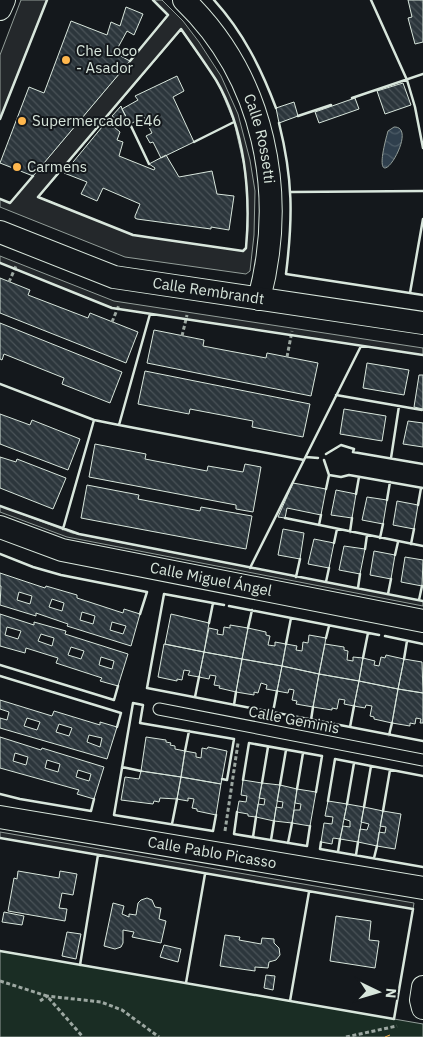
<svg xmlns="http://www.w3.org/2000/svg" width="423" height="1037" font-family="'IBM Plex Sans',sans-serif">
	<defs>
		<pattern id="water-waves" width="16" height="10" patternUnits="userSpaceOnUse" patternTransform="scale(1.25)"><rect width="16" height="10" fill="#2f3f4d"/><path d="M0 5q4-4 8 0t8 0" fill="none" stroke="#4c5b66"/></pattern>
		<pattern id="building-back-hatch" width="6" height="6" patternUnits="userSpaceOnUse" patternTransform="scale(1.25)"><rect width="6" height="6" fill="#2c363c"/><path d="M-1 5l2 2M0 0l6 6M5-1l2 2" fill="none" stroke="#4a5358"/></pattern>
	</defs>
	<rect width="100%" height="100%" fill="#14181c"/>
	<path fill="#1a2d24" stroke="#939e99" d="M 0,951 L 423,1024 L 423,1037 L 0,1037 Z"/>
	<path fill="#24282b" stroke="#939e99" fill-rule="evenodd" d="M 21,0 L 47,0 L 0,119 L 0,55 Z
		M 153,0 L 162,0 L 183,21 L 199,42 L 221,76 L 238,114 L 250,160 L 255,191 L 254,235 L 250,271 L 246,274 L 125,257 L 0,207 L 0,199 L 10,203 L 168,16 ZM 181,30 L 217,81 L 234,122 L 244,166 L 246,184 L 248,226 L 246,248 L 243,251 L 133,235 L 39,197 Z
		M 0,256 L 114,301 L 423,348 L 423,355 L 112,308 L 0,263 Z
		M 0,506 L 72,533 L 423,601 L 423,606 L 67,537 L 0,512 Z
		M 0,832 L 414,903 L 413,909 L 0,838 Z"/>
	<path fill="url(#water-waves)" stroke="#939e99" d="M 394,127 C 423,126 364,217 388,131 Z"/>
	<path fill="url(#building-back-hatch)" stroke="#d8e6dc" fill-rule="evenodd" d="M 408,0 L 423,0 L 423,42 L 415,44 L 408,18 L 412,17 Z
		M 126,7 L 143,14 L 134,35 L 127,31 L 115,53 L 130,61 L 33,176 L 0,163 L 29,87 L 44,93 L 71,21 L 107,35 L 111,22 L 120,26 Z
		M 177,76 L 184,91 L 173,97 L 194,142 L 161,158 L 153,142 L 150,143 L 146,136 L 152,133 L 144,117 L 130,124 L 122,109 L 138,100 L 135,96 Z
		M 403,83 L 411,105 L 385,114 L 377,91 Z
		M 355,98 L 359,109 L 319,123 L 315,112 Z
		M 294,102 L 298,116 L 279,123 L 276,108 Z
		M 121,106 L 122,109 L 128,121 L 122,123 L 112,116 Z
		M 107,121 L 120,132 L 117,140 L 123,142 L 119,156 L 154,170 L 155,168 L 149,164 L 166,155 L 179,177 L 212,171 L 217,194 L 234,196 L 229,230 L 211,227 L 211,229 L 137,219 L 135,218 L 135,216 L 140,204 L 103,188 L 97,201 L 81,194 L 87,182 L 64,173 Z
		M 0,278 L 30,290 L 28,295 L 88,318 L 90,313 L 138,332 L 126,363 L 0,313 Z
		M 0,323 L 122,372 L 110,403 L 62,384 L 64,378 L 4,354 L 2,360 L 0,359 Z
		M 154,330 L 204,340 L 203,346 L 266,358 L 267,353 L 318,363 L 311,396 L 147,363 Z
		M 367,363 L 409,370 L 404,395 L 363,388 Z
		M 145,371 L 310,404 L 303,437 L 252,427 L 253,421 L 190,409 L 189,414 L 138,404 Z
		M 419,375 L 423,375 L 423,409 L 414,407 Z
		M 344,409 L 386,416 L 382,441 L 340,434 Z
		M 0,414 L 30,425 L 32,420 L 80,439 L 68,470 L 0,444 Z
		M 408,421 L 423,423 L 423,447 L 403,444 Z
		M 95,444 L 146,454 L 145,459 L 207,471 L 208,466 L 243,472 L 245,464 L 261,467 L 253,512 L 236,509 L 236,505 L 89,477 Z
		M 0,457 L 16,462 L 17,459 L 66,478 L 53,509 L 0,488 Z
		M 293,483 L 326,489 L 321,515 L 287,508 L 285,518 L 278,517 Z
		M 87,485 L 139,495 L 138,499 L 200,511 L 201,507 L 252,516 L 246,549 L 81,518 Z
		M 336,490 L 356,494 L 352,518 L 331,515 Z
		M 367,497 L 387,500 L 383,524 L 362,520 Z
		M 397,501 L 418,505 L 414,529 L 393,525 Z
		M 283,529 L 304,533 L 300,559 L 278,555 Z
		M 314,539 L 334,543 L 329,568 L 308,564 Z
		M 344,546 L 365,549 L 360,574 L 339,570 Z
		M 374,551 L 395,555 L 391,579 L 370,575 Z
		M 405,557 L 423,560 L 422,586 L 401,582 Z
		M 0,573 L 45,588 L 46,586 L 77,595 L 77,598 L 123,613 L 124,609 L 140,614 L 131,646 L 67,626 L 68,624 L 36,613 L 36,616 L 0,605 L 1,586 L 0,586 ZM 19,592 L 32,596 L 30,604 L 17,600 ZM 52,599 L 64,603 L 62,611 L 49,607 ZM 82,612 L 95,616 L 93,624 L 80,620 ZM 112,622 L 126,626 L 123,634 L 110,630 Z
		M 0,614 L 34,625 L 34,622 L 66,631 L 65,634 L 128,654 L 118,686 L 100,681 L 102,678 L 56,663 L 58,658 L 26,648 L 25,653 L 0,646 ZM 7,627 L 21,631 L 18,639 L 5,635 ZM 41,634 L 54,638 L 52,646 L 38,641 ZM 71,647 L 84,651 L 81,659 L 68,655 ZM 101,657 L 114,661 L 112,669 L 99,665 Z
		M 171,614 L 209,623 L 204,652 L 165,644 Z
		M 230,625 L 248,628 L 242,659 L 204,652 L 209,628 L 218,630 L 217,634 L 223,635 L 224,627 L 230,628 Z
		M 248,628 L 266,632 L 266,635 L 270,636 L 268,645 L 275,646 L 275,642 L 286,644 L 282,666 L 242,659 Z
		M 309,635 L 326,638 L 319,674 L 282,666 L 286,644 L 297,646 L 296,650 L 302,651 L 303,642 L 308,643 Z
		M 164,644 L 204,652 L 199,677 L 188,675 L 190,671 L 184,670 L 182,680 L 177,679 L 177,681 L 158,677 Z
		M 325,644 L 344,647 L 344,650 L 348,651 L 347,660 L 353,661 L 353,657 L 363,658 L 359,681 L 319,674 Z
		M 204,652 L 242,659 L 236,692 L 219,688 L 220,686 L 214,685 L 216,676 L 210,675 L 209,679 L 199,677 Z
		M 386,655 L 404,659 L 398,689 L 359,681 L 363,658 L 375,661 L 374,665 L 379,666 L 381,657 L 385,658 Z
		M 242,659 L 282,666 L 277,691 L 266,689 L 267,685 L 261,683 L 258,693 L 254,692 L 254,695 L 236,692 Z
		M 404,659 L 422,662 L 423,693 L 398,689 Z
		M 282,666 L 319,674 L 313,707 L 296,704 L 297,701 L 292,700 L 294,690 L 289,689 L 288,693 L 277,691 Z
		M 319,674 L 359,681 L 354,706 L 344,704 L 345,700 L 339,699 L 337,709 L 332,708 L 332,710 L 313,707 Z
		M 359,681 L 398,689 L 392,723 L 374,719 L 374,717 L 370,716 L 372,706 L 366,705 L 365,708 L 354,706 Z
		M 398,689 L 423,693 L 423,723 L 420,723 L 421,719 L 416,718 L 415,724 L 410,723 L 410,726 L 392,723 Z
		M 0,700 L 52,716 L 54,711 L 100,725 L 100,722 L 117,727 L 107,759 L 0,728 L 0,718 L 7,720 L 9,712 L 0,709 ZM 27,718 L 40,722 L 37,730 L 24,726 ZM 59,724 L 72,728 L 69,736 L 56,732 ZM 89,735 L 102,738 L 100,747 L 87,742 Z
		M 0,737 L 41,750 L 42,748 L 104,767 L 94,799 L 77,794 L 79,790 L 0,768 ZM 15,753 L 28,757 L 26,765 L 13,761 ZM 47,760 L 60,764 L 58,772 L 45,768 ZM 78,770 L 91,774 L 89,781 L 76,777 Z
		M 146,737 L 166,740 L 166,742 L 171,743 L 170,745 L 175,746 L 175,749 L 185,751 L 181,777 L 141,771 Z
		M 208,747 L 227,751 L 221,784 L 181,777 L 185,751 L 196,753 L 196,757 L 201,758 L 202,748 L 207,749 Z
		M 141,771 L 181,777 L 177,799 L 160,798 L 159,802 L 154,801 L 153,804 L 121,800 L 125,777 L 139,779 Z
		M 181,777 L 221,784 L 216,815 L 197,811 L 197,809 L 192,808 L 194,799 L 188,798 L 188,801 L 177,799 Z
		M 243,780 L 262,783 L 256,817 L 248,816 L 248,814 L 237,812 L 239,801 L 246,802 L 247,796 L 241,795 Z
		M 262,783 L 280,785 L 274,821 L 256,817 L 258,804 L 264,805 L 265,799 L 259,798 Z
		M 280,785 L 297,789 L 292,823 L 274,821 L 276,807 L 282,808 L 283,802 L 277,801 Z
		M 297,789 L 316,792 L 310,826 L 292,823 L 294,810 L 300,810 L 301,804 L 295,803 Z
		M 328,801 L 347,804 L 340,839 L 333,838 L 332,844 L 321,842 L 324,823 L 332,824 L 333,817 L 325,816 Z
		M 347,804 L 364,807 L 358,842 L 340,839 L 343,826 L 350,827 L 350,821 L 344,819 Z
		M 364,807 L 383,811 L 377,846 L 358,842 L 360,829 L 367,830 L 369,824 L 361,822 Z
		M 383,811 L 401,814 L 395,849 L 377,846 L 379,832 L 385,833 L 386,827 L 380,826 Z
		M 18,871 L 59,878 L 60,871 L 77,874 L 73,895 L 62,893 L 59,908 L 67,909 L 65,921 L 8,911 L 14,878 L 17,879 Z
		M 147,898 L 152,900 L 155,907 L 161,908 L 159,919 L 166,921 L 161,943 L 132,937 L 134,932 L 123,930 L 123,943 L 121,947 L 115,949 L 104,946 L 113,903 L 124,906 L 122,914 L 129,917 L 129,914 L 136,915 L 138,903 L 141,900 Z
		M 4,912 L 24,916 L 22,925 L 2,922 Z
		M 336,916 L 371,921 L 369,940 L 379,941 L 375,968 L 330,961 Z
		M 67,932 L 81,934 L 76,959 L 62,956 Z
		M 225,935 L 240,937 L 239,940 L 261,944 L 262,938 L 274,939 L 274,943 L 279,948 L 280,955 L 276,960 L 269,962 L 268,968 L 255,967 L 255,971 L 220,966 Z
		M 164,945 L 181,949 L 178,962 L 160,957 Z
		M 266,975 L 275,976 L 273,990 L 264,988 Z"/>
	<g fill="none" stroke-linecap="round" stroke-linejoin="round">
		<g stroke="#d8e6dc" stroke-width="13">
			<path id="lane" d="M 159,709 L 423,760"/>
		</g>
		<g stroke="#d8e6dc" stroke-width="24">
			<g id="street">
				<path id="s1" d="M 184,0 C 265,78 287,193 259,299"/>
				<path d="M 0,9 L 4,0"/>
				<path id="s2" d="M 0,232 L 114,277 L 423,323"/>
				<path id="s3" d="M 0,527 L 62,550 L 423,621"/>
				<path id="s4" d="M 0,817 L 423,888"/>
				<path d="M 423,987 L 421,1000 L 423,1008"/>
			</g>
		</g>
		<path stroke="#9da8a2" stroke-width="3" stroke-dasharray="4 2.5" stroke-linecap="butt" d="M 9,282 L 16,266
			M 112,322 L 119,305
			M 182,336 L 187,315
			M 287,357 L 292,331
			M 225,831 L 238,743
			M 0,981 L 47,996 L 83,1037
			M 40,1001 L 47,996 L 101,1002 L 122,1010 L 159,1037
			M 346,1037 L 397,1026"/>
		<use href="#lane" stroke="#14181c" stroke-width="11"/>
		<use href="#street" stroke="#14181c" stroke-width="22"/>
		<path stroke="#d8e6dc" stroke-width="2.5" d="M 214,0 C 243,32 261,68 276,108
			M 371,0 L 407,80 L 415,107 L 423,148
			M 181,29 C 193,46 205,63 216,80 C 245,129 251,193 246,248 L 243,251 L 133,235 L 38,197 Z
			M 130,61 L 168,15 L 153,0
			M 352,98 L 423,74
			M 298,116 L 331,105
			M 0,119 L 47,0
			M 279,123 C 293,179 293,217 286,274 L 423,295
			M 130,124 L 149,164
			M 194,142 L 234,122
			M 291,192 L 423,191
			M 0,199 L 10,203 L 33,176
			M 0,263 L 112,308 L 423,355
			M 410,293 L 423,219
			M 0,384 L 94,420 L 63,529
			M 336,395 L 422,410
			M 94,420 L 119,425 L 150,314
			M 119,425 L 304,460 L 250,568
			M 326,454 L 341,445 L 354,449 L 353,452 L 423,464
			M 306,457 L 318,458
			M 391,458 L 399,406
			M 304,460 L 361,346
			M 324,460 L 329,475 L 341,477 L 349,475 L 423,488
			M 326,489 L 329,475
			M 356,494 L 359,477
			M 387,500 L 390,482
			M 418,505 L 421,488
			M 0,506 L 79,534 L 423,601
			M 285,518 L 423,546
			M 319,525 L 321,515
			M 350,532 L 352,518
			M 380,538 L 383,524
			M 334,543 L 337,529
			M 411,544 L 414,529
			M 365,549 L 367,535
			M 0,554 L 33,567 L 61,575 L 147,592 L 140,614
			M 395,555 L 398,542
			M 296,577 L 300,559
			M 326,582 L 329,568
			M 358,588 L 360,574
			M 388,594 L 391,579
			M 419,600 L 422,586
			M 224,605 L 164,594 L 147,688 L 423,741
			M 229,606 L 379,635
			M 209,623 L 213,603
			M 248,628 L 252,610
			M 385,636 L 423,644
			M 326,638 L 329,626
			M 286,644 L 291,618
			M 363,658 L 368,633
			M 404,659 L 407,641
			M 0,665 L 114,700 L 118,686
			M 0,676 L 121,713 L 117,727
			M 195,697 L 199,677
			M 234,705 L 236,692
			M 273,712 L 277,691
			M 311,720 L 313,707
			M 350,727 L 354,706
			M 389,735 L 392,723
			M 185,751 L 189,731
			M 122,767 L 141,771
			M 243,780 L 249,743 L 322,756 L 316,792
			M 262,783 L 268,747
			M 280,785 L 286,750
			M 297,789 L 303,753
			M 0,794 L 20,799 L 91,811 L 94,799
			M 328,801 L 335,759 L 423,776
			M 347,804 L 354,763
			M 364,807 L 371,766
			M 383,811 L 390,770
			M 237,812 L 234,834 L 307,846 L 310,826
			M 216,815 L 213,831 L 114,815 L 133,703 L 143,705 L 140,723 L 234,739 L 227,780 L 222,779
			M 172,824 L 177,799
			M 253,837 L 256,817
			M 0,838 L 413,909 L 394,1019 L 0,951
			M 271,840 L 274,821
			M 321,842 L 320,849 L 423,867
			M 288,843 L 292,823
			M 338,852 L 340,839
			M 356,855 L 358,842
			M 374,858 L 377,846
			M 80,965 L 98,855
			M 186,983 L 205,874
			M 290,1001 L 309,892"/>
		<path stroke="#ffb74d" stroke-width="1" stroke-dasharray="18 4 2.5 4" stroke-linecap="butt" d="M 385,1037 L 390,1035"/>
	</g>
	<g fill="#ffb74d" stroke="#14181c" stroke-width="2">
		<circle cx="66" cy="60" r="5"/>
		<circle cx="22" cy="121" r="5"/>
		<circle cx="17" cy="167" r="5"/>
	</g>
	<g text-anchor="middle" stroke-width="4" stroke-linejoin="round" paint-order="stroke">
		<g font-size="15" fill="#d8e6dc" stroke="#14181c" text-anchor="start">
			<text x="76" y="56">Che Loco<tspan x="76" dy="17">- Asador</tspan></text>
			<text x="32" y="126">Supermercado E46</text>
			<text x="27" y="172">Carmens</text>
		</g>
		<g font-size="15" fill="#d8e6dc" stroke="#14181c">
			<text dy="5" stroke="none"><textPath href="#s1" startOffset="161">Calle Rossetti</textPath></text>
			<text dy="5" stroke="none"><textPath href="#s2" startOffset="218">Calle Rembrandt</textPath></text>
			<text dy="5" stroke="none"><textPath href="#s3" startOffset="218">Calle Miguel Ángel</textPath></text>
			<text transform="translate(294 720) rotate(11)" y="5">Calle Geminis</text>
			<text dy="5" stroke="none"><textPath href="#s4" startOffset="215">Calle Pablo Picasso</textPath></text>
		</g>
	</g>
	<g transform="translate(378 992) rotate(95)" stroke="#14181c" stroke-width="4" paint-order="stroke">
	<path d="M0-4L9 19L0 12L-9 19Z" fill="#d8e6dc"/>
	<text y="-8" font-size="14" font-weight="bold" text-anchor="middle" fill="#d8e6dc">N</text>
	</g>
</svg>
